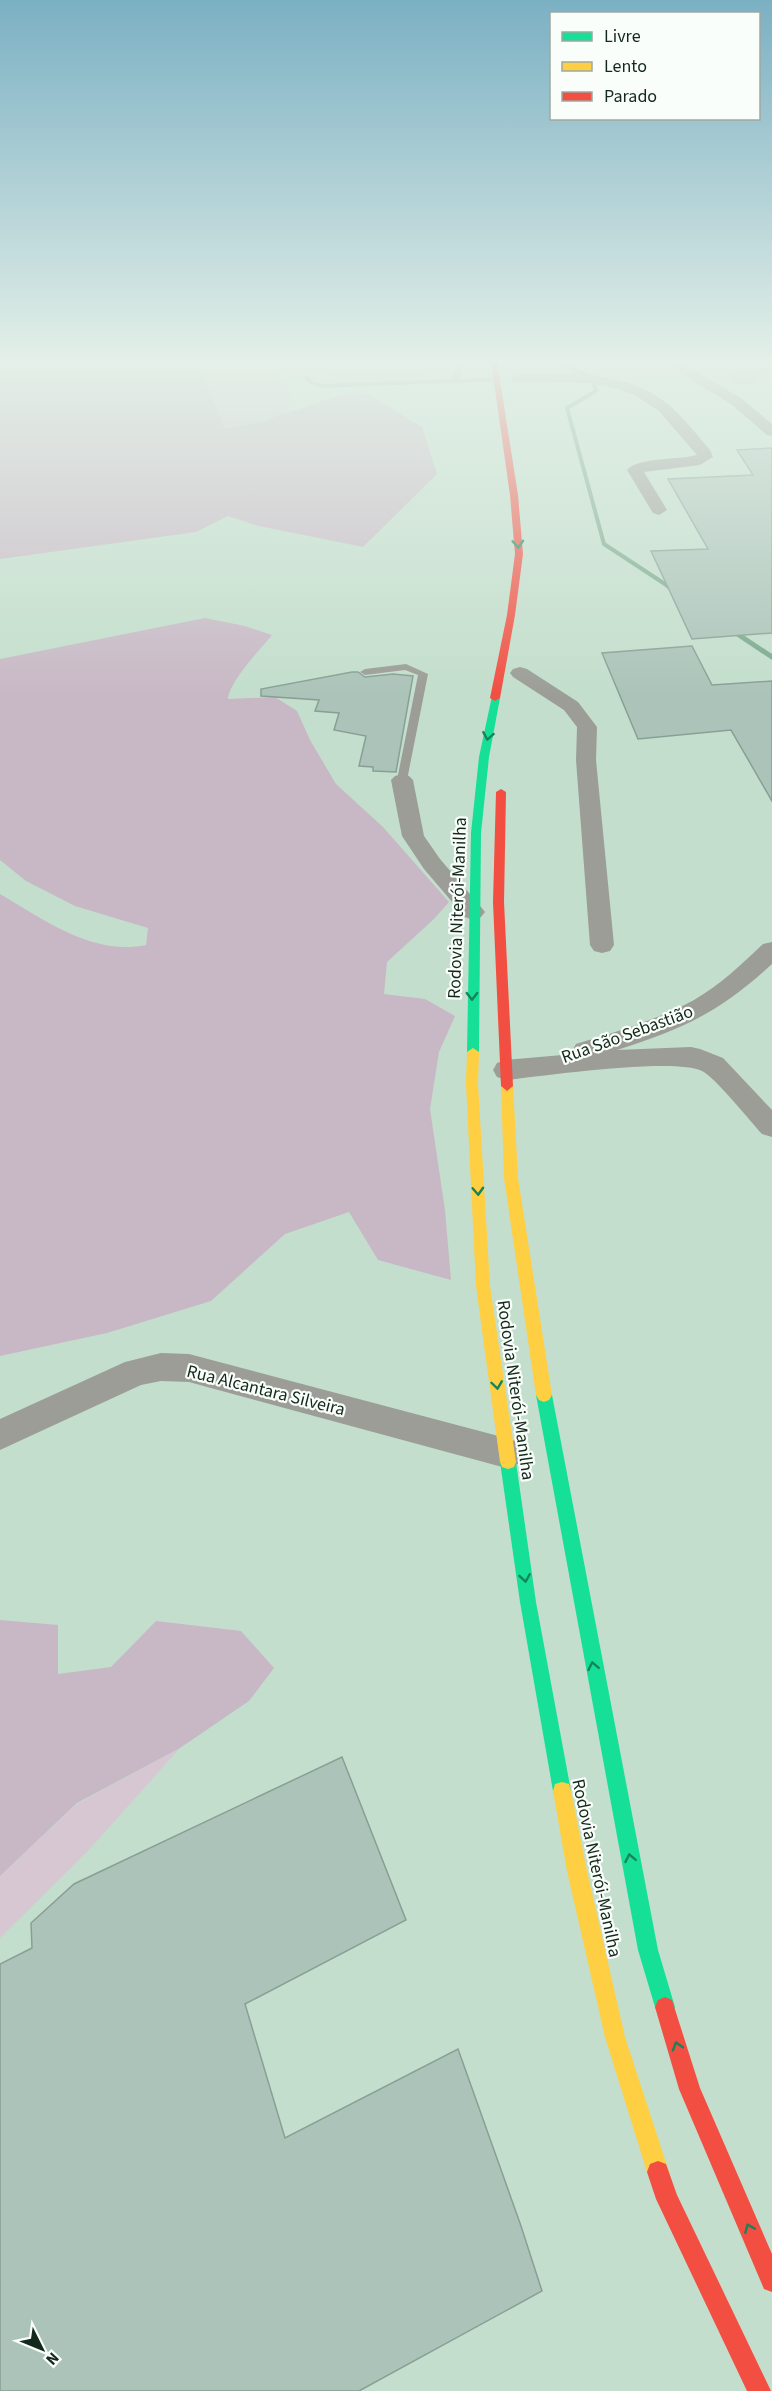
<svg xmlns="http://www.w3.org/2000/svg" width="772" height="2391" font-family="'Source Sans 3',sans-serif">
	<rect width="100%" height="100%" fill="#c3decc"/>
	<path fill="#d6c7d3" d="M 198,361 L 265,361 L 290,389 L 291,395 L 287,414 L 225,429 Z
		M 388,361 L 446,361 L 445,366 L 436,372 L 424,375 C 404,378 339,385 323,377 L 370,369 Z
		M 180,1748 L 86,1853 L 0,1938 L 0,1876 L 77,1804 Z"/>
	<path fill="#c8b8c5" d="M 14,361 L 198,361 L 225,429 L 262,421 L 353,391 L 370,395 L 422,427 L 437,474 L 363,547 L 259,526 L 228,516 L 196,532 L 0,559 L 0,366 Z
		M 732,361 L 772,361 L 772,370 C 753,377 760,394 729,380 L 731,376 L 740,370 Z
		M 205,618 L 245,626 L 272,635 C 260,650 230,680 228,699 L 275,697 L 297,711 L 310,740 L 336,784 L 383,827 L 449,902 L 434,919 L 387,962 L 384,994 L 425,999 L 455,1016 L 439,1052 L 430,1109 L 445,1210 L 451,1280 L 378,1260 L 349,1212 L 285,1234 L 211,1301 L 107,1333 L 0,1356 L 0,894 C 44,920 93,956 146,945 L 148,928 L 75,906 L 26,881 L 0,860 L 0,659 Z
		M 0,1620 L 58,1625 L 58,1674 L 111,1667 L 156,1621 L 241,1631 L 274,1668 L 249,1701 L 180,1748 L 77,1803 L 0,1876 Z"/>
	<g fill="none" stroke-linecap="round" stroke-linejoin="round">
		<path stroke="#79a98b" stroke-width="4" d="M 556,361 L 592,378 L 596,391 L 567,408 L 604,544 L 671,588"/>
		<path stroke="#79a98b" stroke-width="5" d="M 668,586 L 674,590
			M 733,631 L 772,657"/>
	</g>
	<path fill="#abc3b8" stroke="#889f95" stroke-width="1.5" d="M 772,448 L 772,633 L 692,639 L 651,551 L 708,549 L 668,479 L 753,475 L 737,450 Z
		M 692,646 L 712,685 L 772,681 L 772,801 L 731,730 L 638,739 L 602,653 Z
		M 352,672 L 358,672 L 365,677 L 393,674 L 413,676 L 396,772 L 373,771 L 373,767 L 359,766 L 366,736 L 334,730 L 339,713 L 315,711 L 319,700 L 261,696 L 261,689 Z
		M 342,1757 L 406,1920 L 245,2004 L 285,2138 L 458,2049 L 521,2226 L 542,2291 L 359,2391 L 0,2391 L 0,1964 L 32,1948 L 31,1923 L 74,1884 Z"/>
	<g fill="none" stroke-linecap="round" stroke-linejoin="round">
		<path fill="#9b9d96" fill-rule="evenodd" d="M 460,361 L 466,361 L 458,379 L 497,377 L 500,379 L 497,381 L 323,388 L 310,384 L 303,377 L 308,376 L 314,382 L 323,384 L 452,379 Z
			M 406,664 L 428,674 L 407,780 L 402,783 L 397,780 L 418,675 L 405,670 L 365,675 L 360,672 L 365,669 Z"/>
		<path fill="#9b9d96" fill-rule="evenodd" d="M 661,361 L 678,361 L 741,398 L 772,424 L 772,436 L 767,435 L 731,404 Z
			M 517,374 C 568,373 627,370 669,405 C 684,418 697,435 710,450 L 713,457 L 700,465 L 644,472 L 667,510 L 659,515 L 653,513 L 627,470 C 638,457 680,460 697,455 L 659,411 L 636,396 L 620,389 L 589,383 L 512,381 L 510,378 Z
			M 520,667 L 527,669 L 578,702 L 597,727 L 596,760 L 614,945 L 610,951 L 602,953 L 594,951 L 590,945 L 576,760 L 577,727 L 564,710 L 513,677 L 510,673 L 513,669 Z
			M 402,774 L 409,776 L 413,780 L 424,836 L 440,859 L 481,907 L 485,912 L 481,917 L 473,920 L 465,917 L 424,869 L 402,836 L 391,780 L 395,776 Z
			M 772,942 L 772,964 C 720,1012 683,1029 617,1050 L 691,1047 L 700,1049 L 723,1058 L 772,1110 L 772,1137 L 762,1134 C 750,1121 715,1077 702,1071 C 675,1057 543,1076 506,1080 L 497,1077 L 493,1070 L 497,1063 L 506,1060 L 574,1054 L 572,1051 L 576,1044 C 616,1032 657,1020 694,1000 C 720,985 742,964 763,944 Z
			M 161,1353 L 189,1354 L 506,1438 L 518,1442 L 523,1453 L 518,1464 L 506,1468 L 189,1382 L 161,1381 L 141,1385 L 0,1450 L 0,1419 L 125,1362 Z"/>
		<path fill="#16e098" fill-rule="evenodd" d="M 492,696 L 500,698 L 489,757 L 481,833 L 479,1052 L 473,1056 L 467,1052 L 471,833 L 479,757 Z
			M 544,1388 L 549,1390 L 552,1395 L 658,1950 L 675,2007 L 672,2014 L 665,2017 L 658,2014 L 655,2007 L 638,1950 L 536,1395 L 539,1390 Z
			M 508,1455 L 514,1457 L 516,1462 L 536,1602 L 571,1791 L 569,1798 L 562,1800 L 555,1798 L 553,1791 L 520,1602 L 500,1462 L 502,1457 Z"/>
		<path fill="#ffcf43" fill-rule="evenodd" d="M 473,1048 L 479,1052 L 478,1084 L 490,1286 L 516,1462 L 514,1467 L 508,1469 L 502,1467 L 500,1462 L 476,1286 L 466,1084 L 467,1052 Z
			M 507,1081 L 513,1086 L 518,1178 L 552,1395 L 549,1400 L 544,1402 L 539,1400 L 536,1395 L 504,1178 L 501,1086 Z
			M 562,1782 L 569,1784 L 571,1791 L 587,1871 L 625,2037 L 669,2172 L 666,2180 L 658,2183 L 650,2180 L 647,2172 L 605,2037 L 567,1871 L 553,1791 L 555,1784 Z"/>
		<path fill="#f24e42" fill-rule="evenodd" d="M 491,361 L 497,361 L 518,495 L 523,554 L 515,615 L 500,698 L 495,701 L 490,698 L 507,615 L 515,554 L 510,495 Z
			M 501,789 L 506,792 L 504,902 L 513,1086 L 507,1091 L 501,1086 L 493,902 L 496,792 Z
			M 665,1997 L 672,2000 L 700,2088 L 772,2254 L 772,2292 L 764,2289 L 679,2089 L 655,2007 L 658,2000 Z
			M 658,2161 L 666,2164 L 677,2195 L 771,2391 L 747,2391 L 656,2199 L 647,2172 L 650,2164 Z"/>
	</g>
	<defs><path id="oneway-chevron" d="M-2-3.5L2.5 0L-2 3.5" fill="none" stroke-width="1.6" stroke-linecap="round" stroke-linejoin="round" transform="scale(1.5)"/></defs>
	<g stroke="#16845a">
		<use href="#oneway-chevron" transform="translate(518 544) rotate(87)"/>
		<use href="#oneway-chevron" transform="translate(488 736) rotate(100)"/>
		<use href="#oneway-chevron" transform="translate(472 996) rotate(90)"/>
		<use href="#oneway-chevron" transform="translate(478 1191) rotate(87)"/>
		<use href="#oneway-chevron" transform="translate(497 1385) rotate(82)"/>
		<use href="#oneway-chevron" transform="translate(525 1578) rotate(81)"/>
		<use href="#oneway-chevron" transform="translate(593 1666) rotate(-101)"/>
		<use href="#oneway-chevron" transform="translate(630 1858) rotate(-101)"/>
		<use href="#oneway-chevron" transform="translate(677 2046) rotate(-107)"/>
		<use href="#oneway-chevron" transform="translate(749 2228) rotate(-113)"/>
	</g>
	<linearGradient id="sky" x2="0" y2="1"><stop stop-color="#7bb0c3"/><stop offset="0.52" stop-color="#e4f0e8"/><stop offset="1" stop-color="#e4f0e8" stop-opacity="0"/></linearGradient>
	<rect width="772" height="696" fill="url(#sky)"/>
	<g text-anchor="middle" stroke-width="4.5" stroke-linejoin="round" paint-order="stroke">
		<g font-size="18" fill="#15281c" stroke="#f9fefa">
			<text transform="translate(457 908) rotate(-88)" y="6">Rodovia Niterói-Manilha</text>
			<text transform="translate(627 1034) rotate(-20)" y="6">Rua São Sebastião</text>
			<text transform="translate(266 1390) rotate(14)" y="6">Rua Alcantara Silveira</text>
			<text transform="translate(516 1390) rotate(82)" y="6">Rodovia Niterói-Manilha</text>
			<text transform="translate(597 1868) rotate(78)" y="6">Rodovia Niterói-Manilha</text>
		</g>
	</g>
	<rect x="550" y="12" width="210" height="108" fill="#f9fefa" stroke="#9ea8a1" stroke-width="1.5"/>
	<rect x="562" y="32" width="30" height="9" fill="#16e098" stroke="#9ea8a1" stroke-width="1.5"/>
	<text x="604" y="42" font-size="18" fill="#15281c">Livre</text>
	<rect x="562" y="62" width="30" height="9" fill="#ffcf43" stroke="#9ea8a1" stroke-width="1.5"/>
	<text x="604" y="72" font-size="18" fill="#15281c">Lento</text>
	<rect x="562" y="92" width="30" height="9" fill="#f24e42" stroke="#9ea8a1" stroke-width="1.5"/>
	<text x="604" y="102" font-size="18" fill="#15281c">Parado</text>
	<g transform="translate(42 2349) rotate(133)" stroke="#f9fefa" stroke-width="4.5" paint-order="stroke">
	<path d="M0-4.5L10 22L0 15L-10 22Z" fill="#15281c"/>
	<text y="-9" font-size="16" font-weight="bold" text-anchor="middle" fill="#15281c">N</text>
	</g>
</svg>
